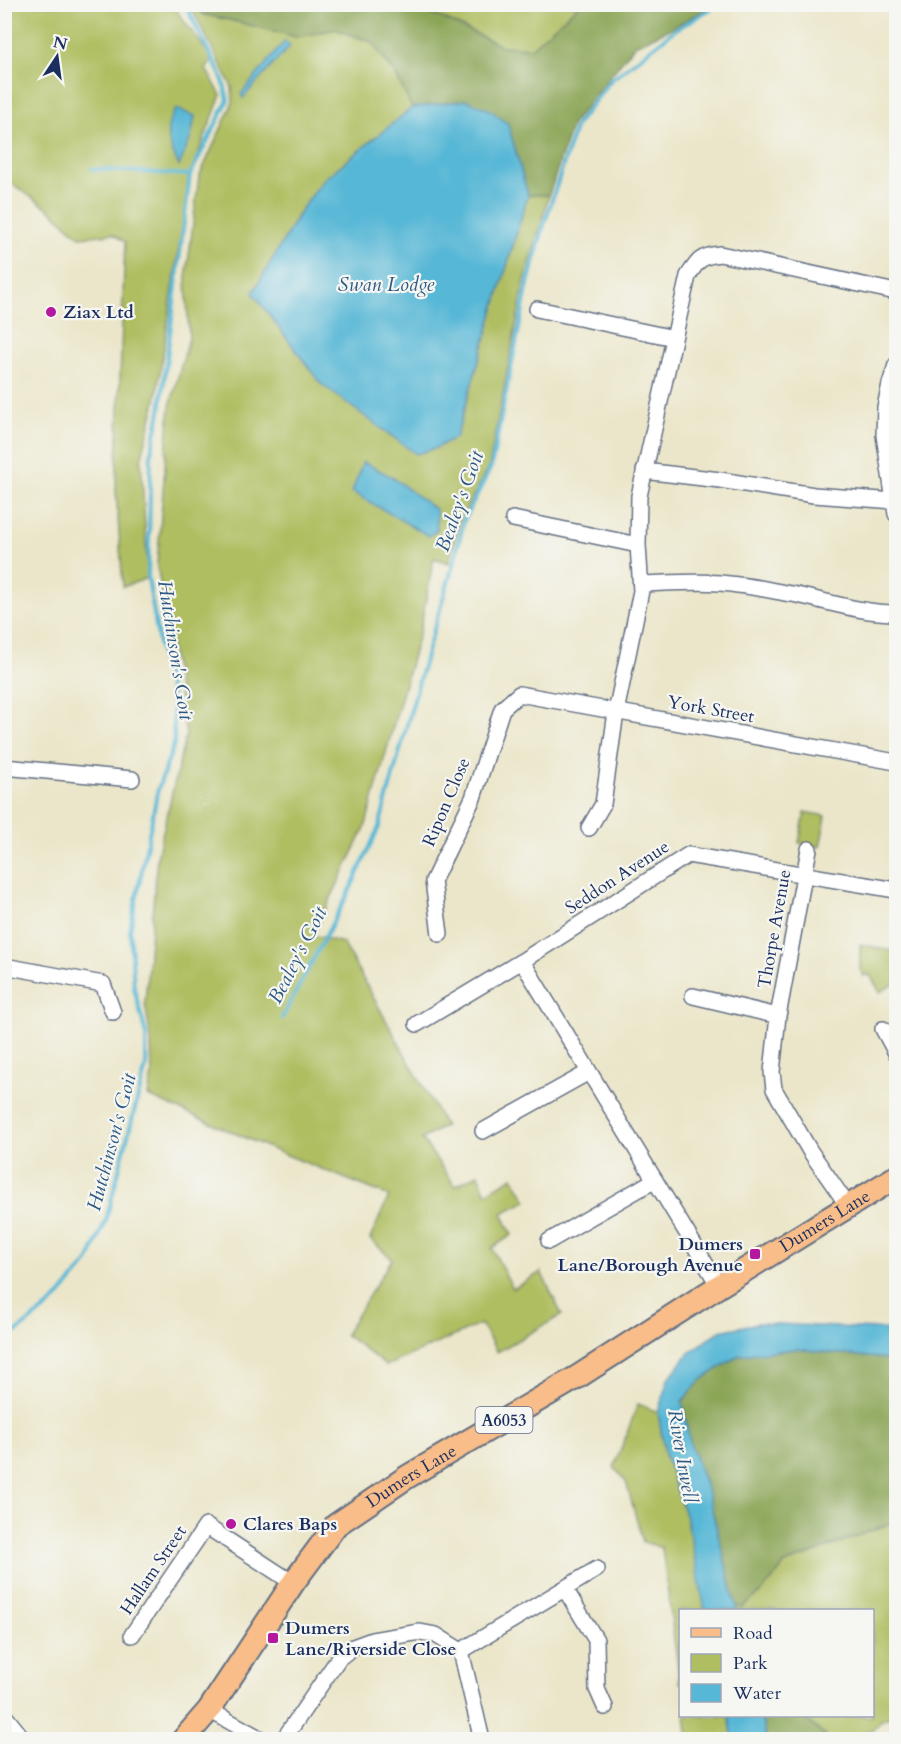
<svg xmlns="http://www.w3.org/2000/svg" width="901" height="1744" font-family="Cardo,serif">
	<rect width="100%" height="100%" fill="#f6f6f2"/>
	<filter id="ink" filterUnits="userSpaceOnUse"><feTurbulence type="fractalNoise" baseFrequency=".0167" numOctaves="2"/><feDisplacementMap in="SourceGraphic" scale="12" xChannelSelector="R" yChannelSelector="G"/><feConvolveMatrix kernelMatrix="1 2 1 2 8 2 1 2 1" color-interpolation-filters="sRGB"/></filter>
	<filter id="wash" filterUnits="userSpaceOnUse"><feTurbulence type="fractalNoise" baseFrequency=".008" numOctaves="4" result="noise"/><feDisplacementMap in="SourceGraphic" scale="24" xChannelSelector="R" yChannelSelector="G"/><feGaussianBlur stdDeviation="1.35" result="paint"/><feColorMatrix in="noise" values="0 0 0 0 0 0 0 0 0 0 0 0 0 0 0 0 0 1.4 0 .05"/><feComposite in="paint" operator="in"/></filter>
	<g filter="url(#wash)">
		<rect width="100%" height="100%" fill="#ebe6c9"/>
		<path fill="#afbe61" stroke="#657660" stroke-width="1.5" d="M 4,5 L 178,5 L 178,13 L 213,59 L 206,69 L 221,95 L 190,175 L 156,400 L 141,460 L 148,578 L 123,587 L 116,490 L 125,242 L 113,234 L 80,237 L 49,209 L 5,179 Z
			M 190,5 L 205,15 L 230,20 L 297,37 L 335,29 L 372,42 L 396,75 L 412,108 L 324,179 L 301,210 L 253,293 L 321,384 L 456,437 L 528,195 L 549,195 L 524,284 L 489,466 L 460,520 L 449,563 L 434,558 L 420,630 L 365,828 L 313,935 L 343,943 L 445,1126 L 422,1139 L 455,1186 L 478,1174 L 486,1193 L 513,1177 L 527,1201 L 502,1213 L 512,1235 L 492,1248 L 513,1289 L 541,1272 L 562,1315 L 497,1352 L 481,1324 L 386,1366 L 345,1334 L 392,1259 L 370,1239 L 389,1196 L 274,1150 L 148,1096 L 152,1074 L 151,1040 L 145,1003 L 157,857 L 186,734 L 157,565 L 170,406 L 189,338 L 186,279 L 199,177 L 233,102 L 232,87 Z
			M 403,5 L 579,5 L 531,48 L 502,46 L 442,18 Z
			M 805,812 L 826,816 L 820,847 L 799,843 Z
			M 860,944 L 893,951 L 896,954 L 896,983 L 880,992 L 869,974 L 864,976 L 860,970 Z
			M 638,1404 L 658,1412 L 665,1454 L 688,1524 L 705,1610 L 680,1610 L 680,1684 L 662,1548 L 643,1542 L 626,1482 L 614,1467 Z
			M 896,1521 L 896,1715 L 882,1720 L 861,1740 L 828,1739 L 802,1716 L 872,1716 L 872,1610 L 737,1610 L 735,1606 L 742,1607 L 763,1591 L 785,1564 Z
			M 685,1716 L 729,1716 L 733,1739 L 688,1739 Z"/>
		<path fill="#8ba557" stroke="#536a5a" stroke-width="1.5" d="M 190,5 L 403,5 L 442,18 L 502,46 L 531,48 L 579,5 L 714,5 L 668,30 L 635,45 L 572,124 L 549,195 L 528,195 L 508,124 L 466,100 L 412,108 L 396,75 L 372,42 L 335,29 L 297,37 L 230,20 L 205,15 Z
			M 796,1349 L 896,1360 L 896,1521 L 785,1564 L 763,1591 L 742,1607 L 735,1606 L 708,1493 L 690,1443 L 682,1402 L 701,1380 L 739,1355 Z
			M 761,1716 L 802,1716 L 828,1739 L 766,1739 Z"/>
		<path fill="#57b7d6" stroke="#39739a" stroke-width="1.5" d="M 285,41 L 290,46 L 243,98 L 241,94 Z
			M 466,100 L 490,110 L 508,124 L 528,195 L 456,437 L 436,448 L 416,454 L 321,384 L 253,293 L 301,210 L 324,179 L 412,108 Z
			M 176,109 L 195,116 L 191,137 L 179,166 C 169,145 161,130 176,109 Z
			M 363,462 L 392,477 L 436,510 L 437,530 L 429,536 L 352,492 Z
			M 759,1323 L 896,1330 L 896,1360 L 796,1349 L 739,1355 L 701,1380 L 682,1401 L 690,1443 L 708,1493 L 737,1610 L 705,1610 L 688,1524 L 665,1454 L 658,1412 L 668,1379 L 689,1353 L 720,1331 Z
			M 729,1716 L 761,1716 L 766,1739 L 733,1739 Z"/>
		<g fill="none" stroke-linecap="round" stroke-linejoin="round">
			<path stroke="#57b7d6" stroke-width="4" d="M 92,169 L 190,175
				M 282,1018 L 348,894 L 379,827 L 427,652 L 454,562 L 464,520 L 491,467 L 528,283 L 543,228 L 576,125 L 611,80 L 675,30 L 719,4
				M 4,1342 L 56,1300 L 88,1262 L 106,1220 L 146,1066 L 146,1034 L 134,988 L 130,930 L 158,789 L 174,744 L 173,703 L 160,650 L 148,578 L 151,453 L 160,412 L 190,175 L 228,100 L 223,80 L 185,4"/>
		</g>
	</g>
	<g filter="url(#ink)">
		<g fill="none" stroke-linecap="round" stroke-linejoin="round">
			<g stroke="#646f83" stroke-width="18">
				<path id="street" d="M 537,309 L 674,338
					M 896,365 L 890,384 L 885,407 L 884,435 L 896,514
					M 644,471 L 720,480 L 814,495 L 895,501
					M 513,519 L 638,545
					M 641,584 C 673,583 706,580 738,585 C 756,587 774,591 792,594 C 827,601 861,613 896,613
					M 4,767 L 132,779
					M 589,828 L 603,804 L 616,712 L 641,591 L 638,545 L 639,496 L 688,276 C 698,260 701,256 720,254 L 896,292
					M 809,849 L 778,1016 L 772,1072 L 774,1089 L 810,1151 L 848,1206
					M 440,934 L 433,881 L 473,798 L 502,709 L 519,694 L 896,762
					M 522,961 L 719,1286
					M 4,966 L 103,984 L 113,1012
					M 693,996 L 778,1016
					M 417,1024 L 522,961 L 688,855 L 896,890
					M 883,1029 L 896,1053
					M 483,1131 L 589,1072
					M 549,1241 L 655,1180
					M 565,1589 L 596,1640 L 597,1689 L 605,1707
					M 132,1635 L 206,1526 L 293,1583
					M 461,1651 L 597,1569
					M 209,1710 L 263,1740
					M 4,1715 L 24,1740
					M 283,1740 L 339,1658 L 353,1647 L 372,1640 L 420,1632 L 436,1635 L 461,1651 L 482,1740"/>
			</g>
			<g stroke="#646f83" stroke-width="26">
				<g id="primary">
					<path id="s1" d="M 183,1740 L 209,1710 L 293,1583 L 336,1525 L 407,1477 L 579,1376 L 719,1286 L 896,1177"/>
				</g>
			</g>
			<use href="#street" stroke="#fff" stroke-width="15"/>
			<use href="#primary" stroke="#f8bd88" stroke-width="22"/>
		</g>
	</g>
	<g fill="#b5179e" stroke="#f6f6f2" stroke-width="2">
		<circle cx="51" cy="312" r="6"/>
		<rect x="749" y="1248" width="12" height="12" rx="3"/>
		<circle cx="231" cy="1524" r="6"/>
		<rect x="267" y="1632" width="12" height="12" rx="3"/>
	</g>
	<g text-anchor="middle" stroke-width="4.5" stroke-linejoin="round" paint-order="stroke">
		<rect fill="#f6f6f2" stroke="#5d6b8a" stroke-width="1.5" x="475.5" y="1407" width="57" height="26" rx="4.5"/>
		<g font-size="16" font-weight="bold" fill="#1b2f5e">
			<text x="504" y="1426">A6053</text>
		</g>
		<g font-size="18" font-weight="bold" fill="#1b2f5e" stroke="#f6f6f2" text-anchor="start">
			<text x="63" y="318">Ziax Ltd</text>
			<text x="743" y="1250" text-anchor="end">Dumers<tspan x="743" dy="21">Lane/Borough Avenue</tspan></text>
			<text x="243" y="1530">Clares Baps</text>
			<text x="285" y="1634">Dumers<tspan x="285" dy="21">Lane/Riverside Close</tspan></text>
		</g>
		<g font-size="18" fill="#1b2f5e" stroke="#f6f6f2">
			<text transform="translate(711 709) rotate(10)" y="6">York Street</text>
			<text transform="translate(446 802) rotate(-67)" y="6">Ripon Close</text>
			<text transform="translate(617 877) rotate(-33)" y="6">Seddon Avenue</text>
			<text transform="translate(774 929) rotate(-80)" y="6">Thorpe Avenue</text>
			<text dy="6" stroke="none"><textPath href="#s1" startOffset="840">Dumers Lane</textPath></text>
			<text dy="6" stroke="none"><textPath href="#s1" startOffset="354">Dumers Lane</textPath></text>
			<text transform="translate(153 1570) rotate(-56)" y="6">Hallam Street</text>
		</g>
		<g font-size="20" font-style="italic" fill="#2d5882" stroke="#f6f6f2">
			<text x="386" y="291">Swan Lodge</text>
			<text transform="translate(459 501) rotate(-70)" y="7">Bealey's Goit</text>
			<text transform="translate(176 650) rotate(81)" y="7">Hutchinson's Goit</text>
			<text transform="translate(297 955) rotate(-63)" y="7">Bealey's Goit</text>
			<text transform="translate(111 1142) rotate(-75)" y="7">Hutchinson's Goit</text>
			<text transform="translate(683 1456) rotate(80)" y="7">River Irwell</text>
		</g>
	</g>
	<rect width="901" height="1744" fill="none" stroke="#f6f6f2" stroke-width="24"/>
	<rect x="679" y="1609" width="195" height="108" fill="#f6f6f2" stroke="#9ea6b7" stroke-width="1.5"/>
	<rect x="691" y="1628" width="30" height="9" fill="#f8bd88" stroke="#9ea6b7" stroke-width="1.5"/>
	<text x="733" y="1639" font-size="18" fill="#1b2f5e">Road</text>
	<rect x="691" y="1654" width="30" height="18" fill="#afbe61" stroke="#9ea6b7" stroke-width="1.5"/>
	<text x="733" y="1669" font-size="18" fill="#1b2f5e">Park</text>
	<rect x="691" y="1684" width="30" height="18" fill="#57b7d6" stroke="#9ea6b7" stroke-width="1.5"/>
	<text x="733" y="1699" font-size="18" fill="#1b2f5e">Water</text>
	<g transform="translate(57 57) rotate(13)" stroke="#f6f6f2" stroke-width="4.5" paint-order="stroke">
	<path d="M0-4.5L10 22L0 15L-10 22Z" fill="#1b2f5e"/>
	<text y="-9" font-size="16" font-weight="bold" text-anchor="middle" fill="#1b2f5e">N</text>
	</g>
</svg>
